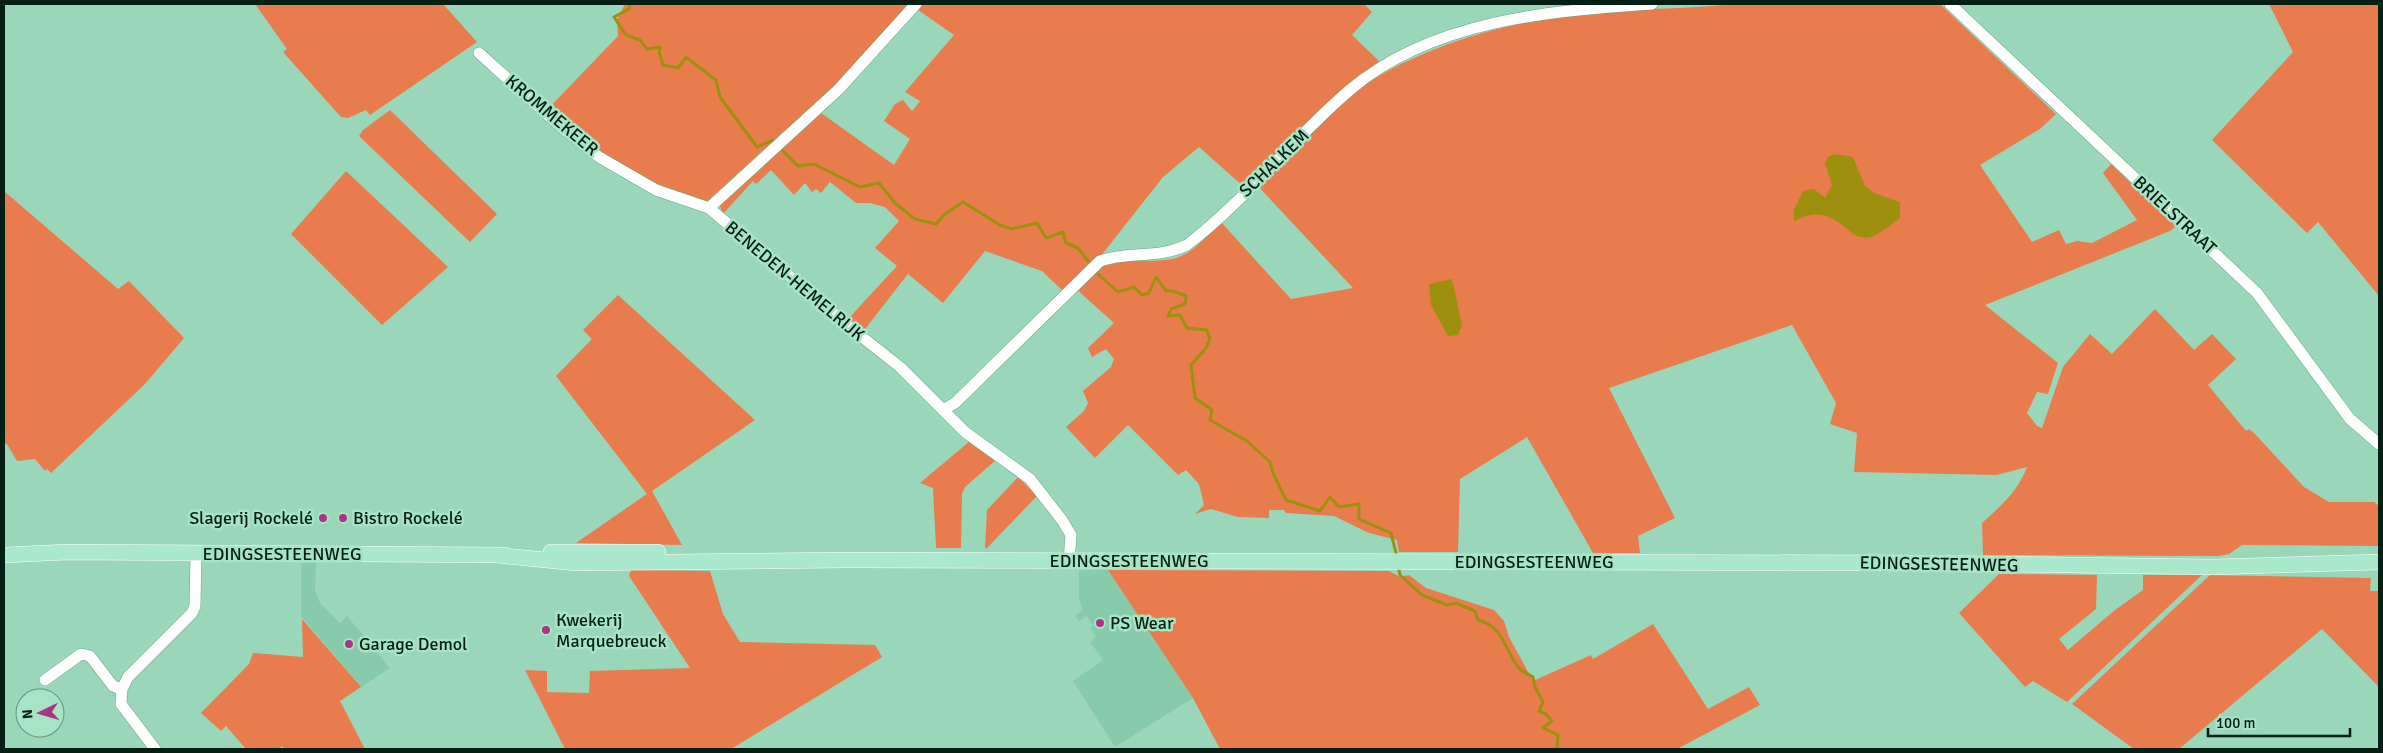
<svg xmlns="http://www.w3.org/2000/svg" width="2383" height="753" font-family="Signika,sans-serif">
	<rect width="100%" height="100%" fill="#9ad6b9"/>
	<path fill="#88cbac" d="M 301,563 L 316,563 L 315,590 L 320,603 L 340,623 L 347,616 L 390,668 L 361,687 L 301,616 Z
		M 1079,570 L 1108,570 L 1193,698 L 1115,747 L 1073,681 L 1103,660 L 1090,642 L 1096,637 L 1090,628 L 1093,625 L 1086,616 L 1079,621 L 1075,616 L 1083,611 L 1079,599 Z"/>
	<path fill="#e97c4d" d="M 255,4 L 443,4 L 477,42 L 370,115 L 366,110 L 348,118 L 341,117 L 283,52 L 287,49 Z
		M 625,4 L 910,4 L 837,83 L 705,203 L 665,190 L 588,144 L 546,111 L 618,36 L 617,20 Z
		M 923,4 L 1364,4 L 1372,12 L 1352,35 L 1378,60 L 1380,66 L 1244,187 L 1199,147 L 1163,177 L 1100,257 L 1062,290 L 1042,271 L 985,251 L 943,303 L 908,274 L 862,333 L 848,319 L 897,266 L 875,248 L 899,221 L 885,207 L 870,203 L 856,203 L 830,182 L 821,193 L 816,189 L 812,192 L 805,183 L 794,195 L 771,170 L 756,184 L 753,181 L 723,214 L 720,206 L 722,201 C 754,171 789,143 821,113 L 894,165 L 910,139 L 884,121 L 895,104 L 903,100 L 912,111 L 920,101 L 905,92 L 954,35 L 918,10 Z
		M 1735,4 L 1940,4 L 2056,114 L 2040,129 L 1980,165 L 2032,242 L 2059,230 L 2066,244 L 2077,241 L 2092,243 L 2137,220 L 2103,173 L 2111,164 L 2176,226 L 2170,231 L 1985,305 L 2058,363 L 2048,394 L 2037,392 L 2027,413 L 2037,426 L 2042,428 L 2063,367 L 2090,334 L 2112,354 L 2155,309 L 2194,350 L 2212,334 L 2236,359 L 2208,385 L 2246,431 L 2249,429 L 2255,434 L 2304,487 L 2329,502 L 2374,502 L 2379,506 L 2379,546 L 2242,545 L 2229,554 L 2219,556 L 1983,555 L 1982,523 C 2001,506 2018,491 2027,467 L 1997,475 L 1854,472 L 1857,433 L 1830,424 L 1836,403 L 1792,325 L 1609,388 L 1675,518 L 1638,536 L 1640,553 L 1593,553 L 1527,437 L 1460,479 L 1458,552 L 1399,552 L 1397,540 L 1369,533 L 1334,516 L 1286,513 L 1284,510 L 1269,510 L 1269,518 L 1238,517 L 1211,509 L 1195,514 L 1204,505 L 1199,484 L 1186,470 L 1178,475 L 1128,425 L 1095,458 L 1066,427 L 1084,411 L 1088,403 L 1083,391 L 1111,367 L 1114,359 L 1106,349 L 1092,357 L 1088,348 L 1114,323 L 1075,288 C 1085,280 1094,269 1106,265 C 1128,257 1153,264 1176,258 C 1194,253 1208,235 1220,221 L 1291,299 L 1353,288 L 1258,186 L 1354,91 C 1427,43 1511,20 1598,12 C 1644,8 1690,9 1735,4 Z
		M 2269,4 L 2379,4 L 2379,296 L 2318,222 L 2307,233 L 2212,140 L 2293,52 Z
		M 390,110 L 497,214 L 470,242 L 359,136 L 363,130 Z
		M 346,171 L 448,267 L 382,325 L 291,234 Z
		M 4,191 L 118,289 L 129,281 L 184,338 L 145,384 L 51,473 L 47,469 L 45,471 L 35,459 L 17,461 L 7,444 L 4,444 Z
		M 618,295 L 755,420 L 652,491 L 682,545 L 576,543 L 647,494 L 556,376 L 592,339 L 583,330 Z
		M 970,441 L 996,460 L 965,487 L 962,494 L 961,548 L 936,548 L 933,488 L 920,483 Z
		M 1018,477 L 1037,496 L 987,548 L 985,548 L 987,510 Z
		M 631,570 L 710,571 L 723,614 L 740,642 L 875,645 L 882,657 L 731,749 L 565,749 L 525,670 L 547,671 L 547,692 L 589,693 L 590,671 L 690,668 L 629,576 Z
		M 1108,570 L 1389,571 L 1400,577 L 1409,575 L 1426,588 L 1494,610 L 1504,621 L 1509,637 L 1533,681 L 1591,655 L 1593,659 L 1653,624 L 1708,709 L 1749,687 L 1760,705 L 1677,749 L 1220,749 L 1193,698 Z
		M 1999,574 L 2097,575 L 2096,609 L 2059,639 L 2068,650 L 2115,610 L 2143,590 L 2143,575 L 2202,575 L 2067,702 L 2033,681 L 2025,687 L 1959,613 Z
		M 2210,575 L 2371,578 L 2370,591 L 2379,591 L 2379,687 L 2322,629 L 2179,749 L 2134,749 L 2072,704 Z
		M 302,619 L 361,687 L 340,701 L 365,749 L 284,749 L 282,746 L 279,749 L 246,749 L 226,726 L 221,731 L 201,713 L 249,664 L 253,653 L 303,657 Z"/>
	<path fill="#9c900d" d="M 1834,154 L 1853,157 L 1865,186 L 1874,193 L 1900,202 L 1900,218 C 1893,223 1882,232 1874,236 C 1846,248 1840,197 1794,221 L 1794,209 L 1803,191 L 1814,189 L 1825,198 L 1832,185 L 1825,164 L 1828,157 Z
		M 1452,279 L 1462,325 L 1458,335 L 1448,336 L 1431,305 L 1429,284 Z"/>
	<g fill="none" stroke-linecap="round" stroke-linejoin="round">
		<path stroke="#9c900d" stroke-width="3" d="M 630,4 L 629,9 L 614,17 L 626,35 L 640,40 L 647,49 L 660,47 L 659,52 L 663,65 L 678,68 L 686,57 L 716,80 L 720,97 L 757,147 L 773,140
			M 783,151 L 798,166 L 814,164 L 860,187 L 879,183 L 895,203 L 915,219 L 936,224 L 945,214 L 963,202 L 1000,225 L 1012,229 L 1037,223 L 1046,238 L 1063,232 L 1066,243 L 1078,248 L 1088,261
			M 1098,274 L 1118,292 L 1134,287 L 1142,295 L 1149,293 L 1156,277 L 1166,291 L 1173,291 L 1186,296 L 1185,304 L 1171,309 L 1168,316 L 1180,315 L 1187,328 L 1207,330 L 1210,339 L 1206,348 L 1191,365 L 1195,398 L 1212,410 L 1210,420 L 1247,441 L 1270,462 L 1273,473 L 1286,500 L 1320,511 L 1330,497 L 1339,507 L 1359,504 L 1359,519 L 1391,533 L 1396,553
			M 1399,570 L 1400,575 L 1422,595 L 1447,605 L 1456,603 L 1475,611 L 1478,620 C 1505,627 1505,652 1519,668 C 1522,672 1529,674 1533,677 L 1535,687 L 1543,702 L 1539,711 L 1546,714 L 1552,721 L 1543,728 L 1558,735 L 1557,749"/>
		<g stroke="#6ba68a" stroke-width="12">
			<path id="minor" d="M 1950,4 L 2257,293 L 2350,419 L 2379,444
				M 479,53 L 561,127 L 599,157 L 656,190 L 709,208 L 852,329 L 900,367 L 965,432 L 1030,479 L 1062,520 L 1071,535 L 1069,561
				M 709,208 L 838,90 L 916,4
				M 943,410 L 955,403 L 1100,261 C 1128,251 1159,259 1187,245 C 1247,199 1294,137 1351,89 C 1433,20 1550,11 1652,4
				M 45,680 L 81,654 L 90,656 L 113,686 L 122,689
				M 155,749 L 121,704 L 122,689 L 128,677 L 192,613 L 195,606 L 196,553"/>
		</g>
		<g stroke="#fff" stroke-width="16">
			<path id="major" d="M 551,552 L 658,552
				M 4,555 L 68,552 L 506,555
				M 496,555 L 576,563 L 845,560 L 1912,563 L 2214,567 L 2379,562"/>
		</g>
		<use href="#minor" stroke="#fff" stroke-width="11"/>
		<use href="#major" stroke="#a9e8cd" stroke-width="15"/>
	</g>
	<g fill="#ad3386" stroke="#a7e3c5" stroke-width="2">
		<circle cx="323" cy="518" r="5"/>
		<circle cx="343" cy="518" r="5"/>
		<circle cx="1100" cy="623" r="5"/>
		<circle cx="546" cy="630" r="5"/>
		<circle cx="349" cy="644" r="5"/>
	</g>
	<g text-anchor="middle" stroke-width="5" stroke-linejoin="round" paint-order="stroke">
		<g font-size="18" fill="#061f14" stroke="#a7e3c5">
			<text transform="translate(552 115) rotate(40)" y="6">KROMMEKEER</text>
			<text transform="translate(1274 163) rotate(-44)" y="6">SCHALKEM</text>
			<text transform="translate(2175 215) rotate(43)" y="6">BRIELSTRAAT</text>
			<text transform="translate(795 281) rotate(40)" y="6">BENEDEN-HEMELRIJK</text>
			<text x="282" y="560">EDINGSESTEENWEG</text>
			<text x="1129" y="567">EDINGSESTEENWEG</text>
			<text x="1534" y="568">EDINGSESTEENWEG</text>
			<text transform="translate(1939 564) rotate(1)" y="6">EDINGSESTEENWEG</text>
		</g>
		<g font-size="18" fill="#061f14" stroke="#a7e3c5" text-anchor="start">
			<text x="313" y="524" text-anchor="end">Slagerij Rockelé</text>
			<text x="353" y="524">Bistro Rockelé</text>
			<text x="556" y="626">Kwekerij<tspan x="556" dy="21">Marquebreuck</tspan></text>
			<text x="1110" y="629">PS Wear</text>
			<text x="359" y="650">Garage Demol</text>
		</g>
	</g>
	<rect width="2383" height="753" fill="none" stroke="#061f14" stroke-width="10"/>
	<g transform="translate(40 713) rotate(265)"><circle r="24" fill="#a7e3c5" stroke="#67957e"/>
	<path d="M0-4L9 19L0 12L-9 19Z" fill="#ad3386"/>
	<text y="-8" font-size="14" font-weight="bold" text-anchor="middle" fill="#061f14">N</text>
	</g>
	<path d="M2208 728v8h142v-8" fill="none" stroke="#061f14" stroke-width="2.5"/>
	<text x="2216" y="728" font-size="15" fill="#061f14" stroke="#a7e3c5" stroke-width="4" paint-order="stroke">100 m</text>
</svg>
